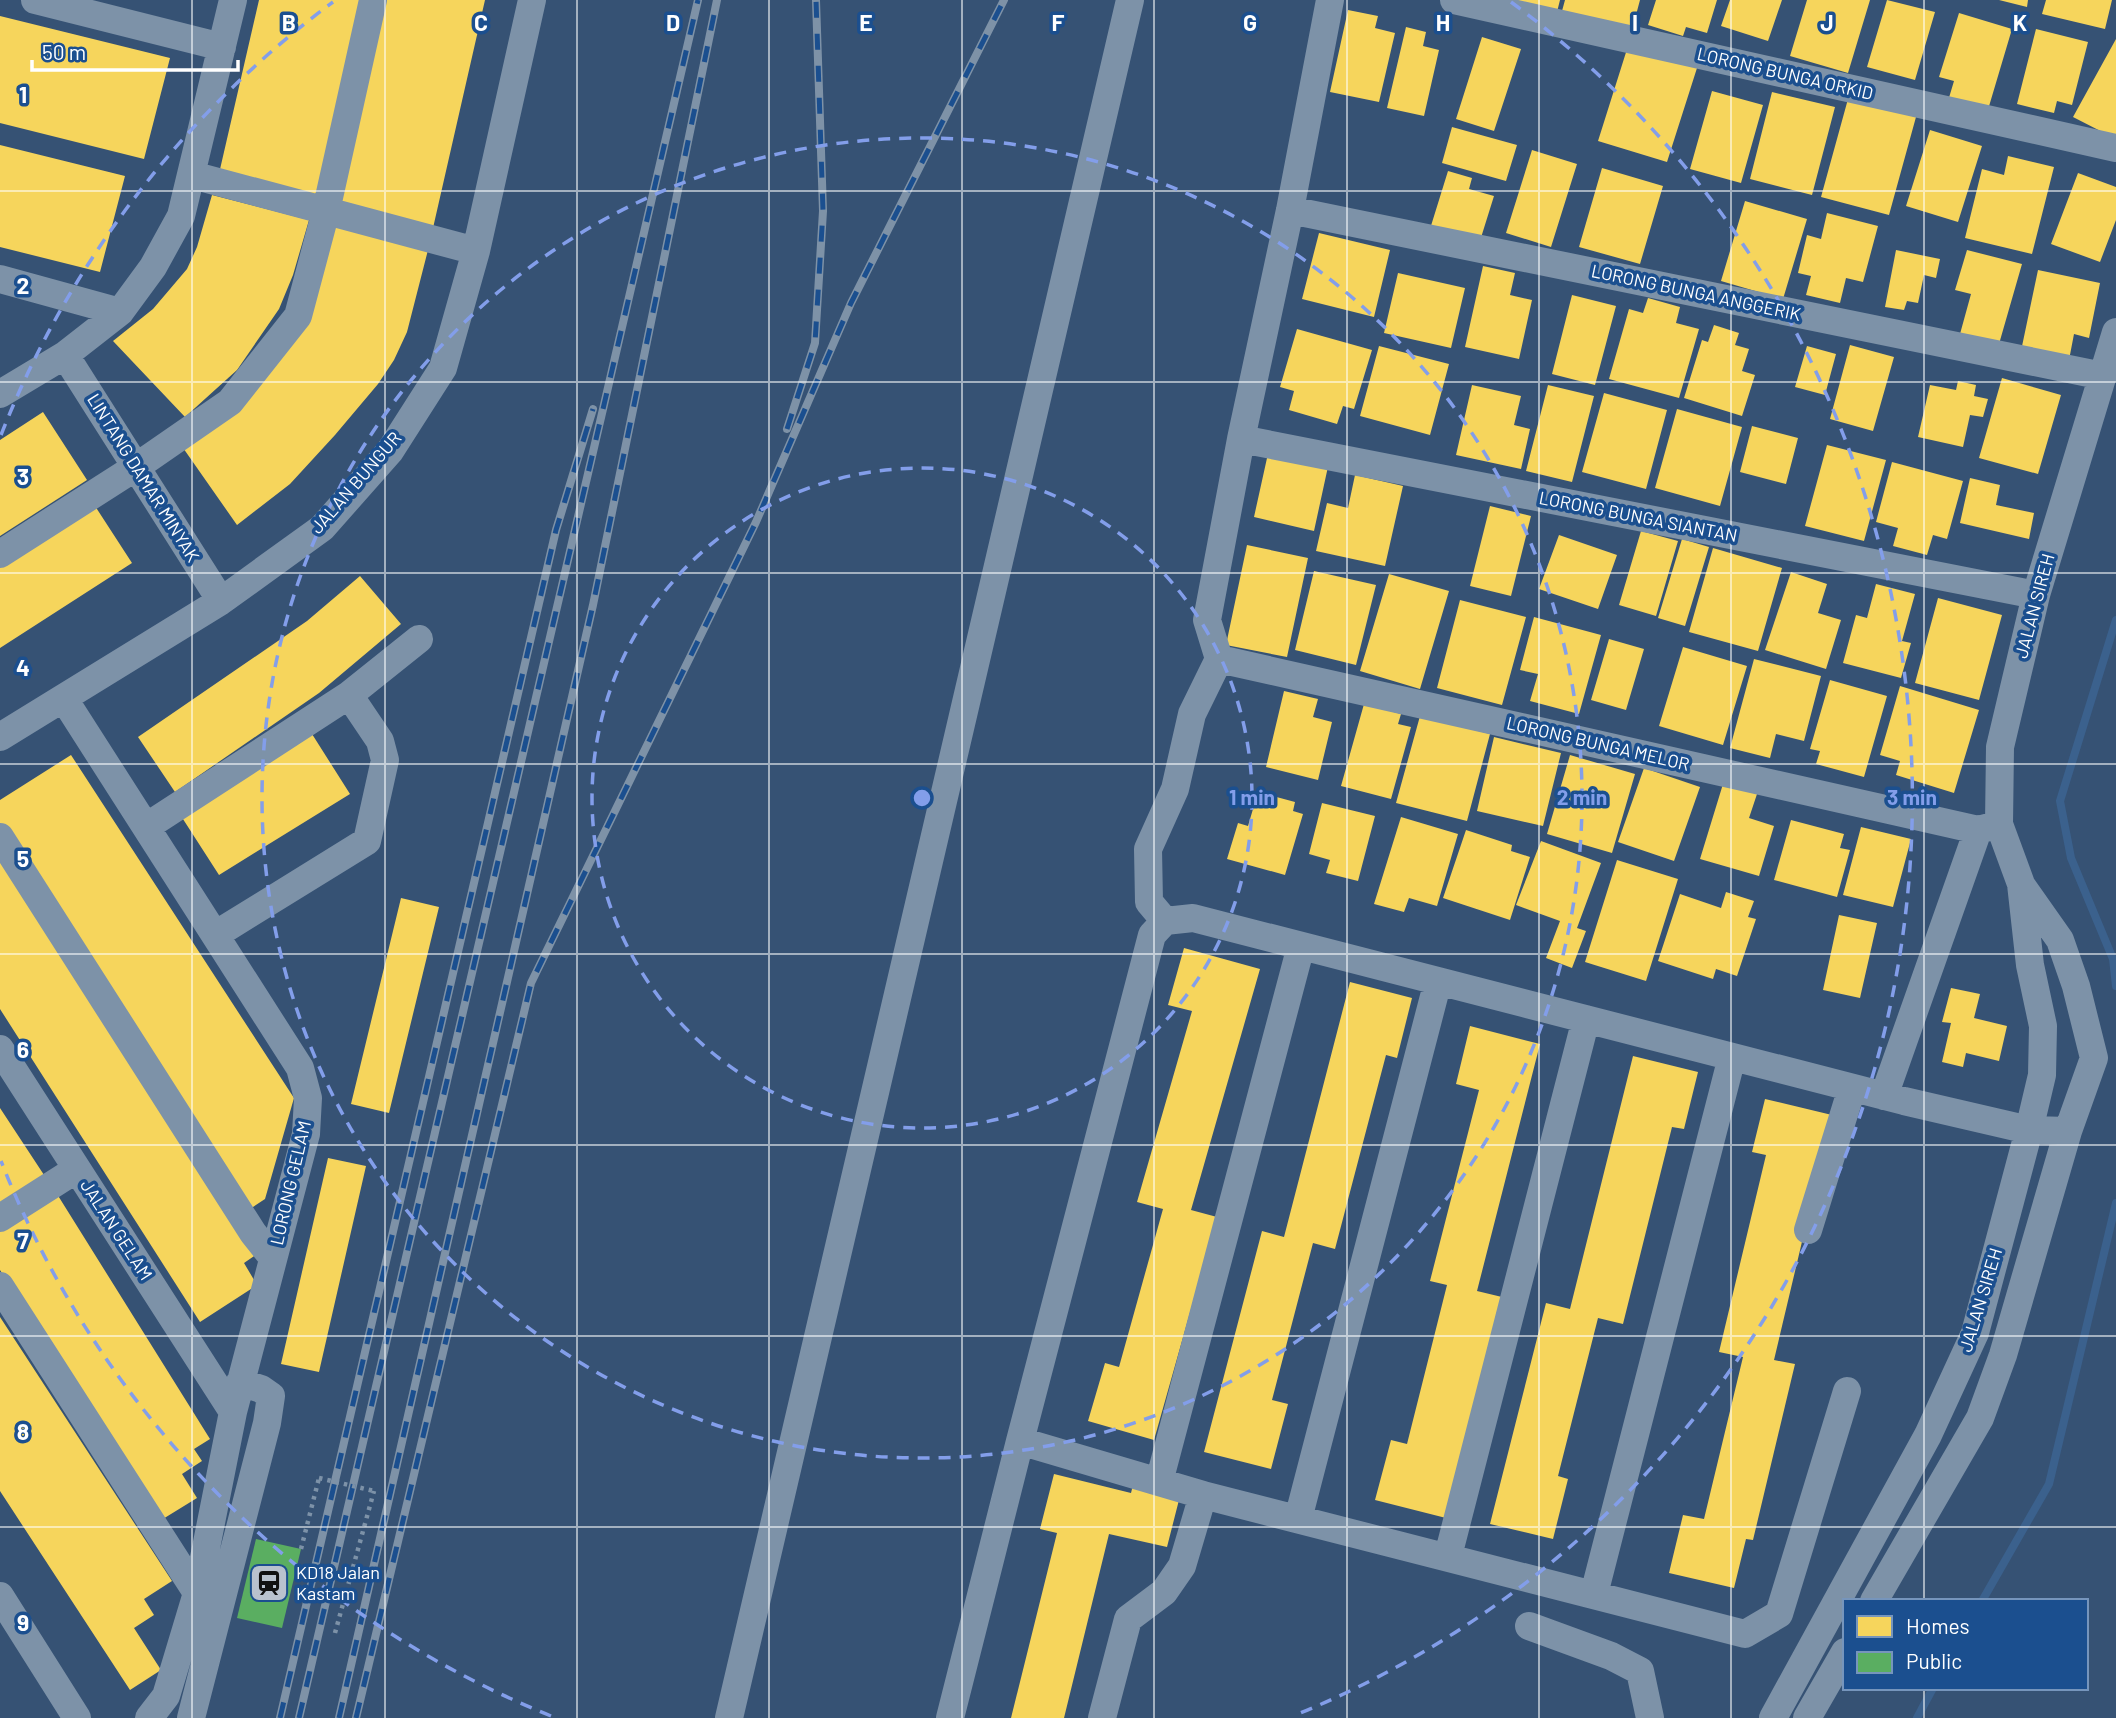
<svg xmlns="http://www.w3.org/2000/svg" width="2116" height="1718" font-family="Barlow,sans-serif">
	<rect width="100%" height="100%" fill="#365274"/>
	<path fill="#f6d55c" d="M 259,0 L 363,0 L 318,200 L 218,178 Z
		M 384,0 L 485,0 L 433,228 L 337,207 Z
		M 1500,0 L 1560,0 L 1556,16 Z
		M 1565,0 L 1640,0 L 1632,30 L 1562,11 Z
		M 1656,0 L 1717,0 L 1707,33 L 1686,27 L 1683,36 L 1648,25 Z
		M 1730,0 L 1782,0 L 1768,41 L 1721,26 Z
		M 1807,0 L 1870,0 L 1848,73 L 1790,56 Z
		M 1887,0 L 1935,12 L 1915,80 L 1867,67 Z
		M 1999,0 L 2028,0 L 2027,7 Z
		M 2046,0 L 2112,0 L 2105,29 L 2042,14 Z
		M 1348,10 L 1378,16 L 1375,28 L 1395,33 L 1379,102 L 1330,92 Z
		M 1959,13 L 2012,29 L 1987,113 L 1948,101 L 1954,81 L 1939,77 Z
		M 0,16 L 170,58 L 144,159 L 0,123 Z
		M 1406,27 L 1426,32 L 1423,46 L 1439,50 L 1424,116 L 1387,108 Z
		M 2036,29 L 2088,42 L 2072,105 L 2057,101 L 2054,113 L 2017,104 Z
		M 1482,37 L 1521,49 L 1494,131 L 1456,119 Z
		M 2116,39 L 2116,139 L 2073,117 Z
		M 1628,46 L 1697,68 L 1667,162 L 1598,141 Z
		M 1712,91 L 1763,105 L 1741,183 L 1690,169 Z
		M 1772,92 L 1835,107 L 1812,195 L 1750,179 Z
		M 1848,99 L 1916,117 L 1889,215 L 1821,197 Z
		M 1452,127 L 1517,145 L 1506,181 L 1442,163 Z
		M 1930,130 L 1982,146 L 1958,222 L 1906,206 Z
		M 0,145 L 125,176 L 100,272 L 0,247 Z
		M 1532,150 L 1577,164 L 1551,247 L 1506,233 Z
		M 2008,156 L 2054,167 L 2032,254 L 1965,238 L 1982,169 L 2004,175 Z
		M 1602,168 L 1663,186 L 1640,264 L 1579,247 Z
		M 1448,171 L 1472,178 L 1469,189 L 1494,196 L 1479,244 L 1430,229 Z
		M 2078,173 L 2116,187 L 2116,220 L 2100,262 L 2051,244 Z
		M 212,195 L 309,220 L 293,275 L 279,309 L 237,370 L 185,417 L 113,341 L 153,309 L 187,269 L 197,247 Z
		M 1745,201 L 1807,219 L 1783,299 L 1721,281 Z
		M 1827,213 L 1878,226 L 1863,282 L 1846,278 L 1840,303 L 1806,295 L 1811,276 L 1798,273 L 1807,235 L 1821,239 Z
		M 332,224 L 428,250 L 407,332 L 394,360 L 378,384 L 335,435 L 290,484 L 237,525 L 181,445 L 247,396 Z
		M 1319,233 L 1390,250 L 1374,317 L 1302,299 Z
		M 1896,250 L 1940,259 L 1936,278 L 1924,275 L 1918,303 L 1907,301 L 1904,310 L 1885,307 Z
		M 1967,250 L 2022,264 L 1999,344 L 1960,334 L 1971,294 L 1955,290 Z
		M 1483,266 L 1515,273 L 1510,295 L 1532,300 L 1519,359 L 1465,347 Z
		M 2038,270 L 2100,283 L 2089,338 L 2074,334 L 2069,360 L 2021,351 Z
		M 1398,273 L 1465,288 L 1451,348 L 1384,333 Z
		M 1572,295 L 1616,306 L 1595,385 L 1552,374 Z
		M 1648,298 L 1680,307 L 1676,323 L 1699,329 L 1679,398 L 1609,379 L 1629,309 L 1643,313 Z
		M 1714,325 L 1739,333 L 1735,345 L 1749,349 L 1742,371 L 1755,375 L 1742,416 L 1684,398 L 1702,340 L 1708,342 Z
		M 1297,329 L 1372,350 L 1354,409 L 1343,406 L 1337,424 L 1289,410 L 1294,391 L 1280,387 Z
		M 1850,345 L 1894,357 L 1873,431 L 1830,419 Z
		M 1379,346 L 1449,364 L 1430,435 L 1360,416 Z
		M 1807,346 L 1836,354 L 1825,395 L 1795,387 Z
		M 2002,378 L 2061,395 L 2038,474 L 1979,458 Z
		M 1958,381 L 1976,385 L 1974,396 L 1988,399 L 1983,417 L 1970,415 L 1963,447 L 1918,437 L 1930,385 L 1956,390 Z
		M 1472,385 L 1521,396 L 1514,425 L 1530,429 L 1521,469 L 1456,455 Z
		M 1548,385 L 1594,396 L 1572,482 L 1526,471 Z
		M 1604,393 L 1667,410 L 1646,489 L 1582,472 Z
		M 1677,409 L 1742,427 L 1720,506 L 1655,488 Z
		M 43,412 L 87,480 L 0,536 L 0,440 Z
		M 1752,426 L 1798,438 L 1786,484 L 1740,472 Z
		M 1827,445 L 1886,460 L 1864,541 L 1805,526 Z
		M 1269,449 L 1329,462 L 1314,531 L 1254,517 Z
		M 1892,462 L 1963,481 L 1947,539 L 1933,535 L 1927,555 L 1893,546 L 1898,528 L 1876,522 Z
		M 1355,475 L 1403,486 L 1385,566 L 1316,551 L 1327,503 L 1348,508 Z
		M 1970,478 L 2000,485 L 1996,505 L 2034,513 L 2029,539 L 1960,523 Z
		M 95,506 L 132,563 L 0,648 L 0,567 Z
		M 1490,506 L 1531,516 L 1511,596 L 1470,586 Z
		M 1641,531 L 1678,541 L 1656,616 L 1619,605 Z
		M 1559,535 L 1617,555 L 1598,609 L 1539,589 Z
		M 1682,539 L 1709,547 L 1685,626 L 1658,618 Z
		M 1247,545 L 1308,558 L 1287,657 L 1226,645 Z
		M 1713,548 L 1782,568 L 1758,651 L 1689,632 Z
		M 1314,571 L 1376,585 L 1356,665 L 1295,650 Z
		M 1791,572 L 1827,584 L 1818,613 L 1841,620 L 1826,669 L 1765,650 Z
		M 1389,574 L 1449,591 L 1420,689 L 1360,671 Z
		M 360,576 L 401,624 L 319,693 L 175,792 L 138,737 L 307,621 Z
		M 1876,584 L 1915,594 L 1902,641 L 1911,643 L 1901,678 L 1843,663 L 1856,615 L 1867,618 Z
		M 1938,598 L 2002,615 L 1979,700 L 1915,683 Z
		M 1460,600 L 1526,617 L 1502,705 L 1437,688 Z
		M 1534,617 L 1601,635 L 1579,714 L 1530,701 L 1538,674 L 1520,670 Z
		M 1609,639 L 1644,649 L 1626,710 L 1591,700 Z
		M 1683,647 L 1747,666 L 1723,745 L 1659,726 Z
		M 1754,659 L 1821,676 L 1804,741 L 1776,734 L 1770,758 L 1730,748 Z
		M 1830,680 L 1887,696 L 1864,777 L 1816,764 L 1820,751 L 1810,749 Z
		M 1900,686 L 1979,710 L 1954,793 L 1896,775 L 1900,761 L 1880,755 Z
		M 1284,691 L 1318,699 L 1313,717 L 1332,722 L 1318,780 L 1266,767 Z
		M 1364,704 L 1401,714 L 1398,724 L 1411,727 L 1391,799 L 1341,786 Z
		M 1420,716 L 1490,734 L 1467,821 L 1396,803 Z
		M 312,734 L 350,794 L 219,875 L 181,816 Z
		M 1494,737 L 1561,753 L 1543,826 L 1477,811 Z
		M 71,755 L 294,1098 L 265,1199 L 250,1209 L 0,823 L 0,800 Z
		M 1570,755 L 1635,774 L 1612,853 L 1547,834 Z
		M 1644,768 L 1700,787 L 1674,861 L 1618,842 Z
		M 1723,784 L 1757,794 L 1749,818 L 1774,826 L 1759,876 L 1700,859 Z
		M 1258,792 L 1295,802 L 1293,811 L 1303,814 L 1285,875 L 1227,859 L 1238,823 L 1248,826 Z
		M 1322,803 L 1375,816 L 1358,881 L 1326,873 L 1330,860 L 1309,854 Z
		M 1401,817 L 1458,834 L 1437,906 L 1409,898 L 1404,912 L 1374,904 Z
		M 1791,820 L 1844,834 L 1840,848 L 1850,850 L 1837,897 L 1774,880 Z
		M 1861,827 L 1911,839 L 1893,907 L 1843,895 Z
		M 1466,830 L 1512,845 L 1511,851 L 1530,857 L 1510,920 L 1443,898 Z
		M 1541,841 L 1601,863 L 1577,928 L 1586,931 L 1572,968 L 1546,958 L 1560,921 L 1516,905 Z
		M 0,853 L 257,1254 L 244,1263 L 257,1285 L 200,1322 L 0,1009 Z
		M 1617,860 L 1678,879 L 1646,981 L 1585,962 Z
		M 1726,892 L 1754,901 L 1748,917 L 1756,919 L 1737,976 L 1716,969 L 1713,979 L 1658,961 L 1680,894 L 1721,908 Z
		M 401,898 L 439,907 L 389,1113 L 351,1104 Z
		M 1839,915 L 1877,923 L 1860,998 L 1823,990 Z
		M 1184,948 L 1260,969 L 1191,1210 L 1217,1217 L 1154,1440 L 1088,1421 L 1105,1363 L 1119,1367 L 1163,1209 L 1137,1202 L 1192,1011 L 1168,1005 Z
		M 1350,982 L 1412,998 L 1397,1058 L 1386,1055 L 1335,1249 L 1313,1243 L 1272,1400 L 1288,1404 L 1271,1469 L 1204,1452 L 1262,1231 L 1284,1237 Z
		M 1951,988 L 1980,994 L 1974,1018 L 2007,1026 L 1999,1061 L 1966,1053 L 1963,1067 L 1942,1062 L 1951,1023 L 1942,1022 Z
		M 1470,1026 L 1540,1044 L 1477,1291 L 1502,1297 L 1446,1518 L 1375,1500 L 1391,1440 L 1407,1444 L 1447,1285 L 1430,1281 L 1479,1090 L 1456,1084 Z
		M 1633,1056 L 1698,1072 L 1684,1129 L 1672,1127 L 1623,1324 L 1598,1318 L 1558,1476 L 1568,1479 L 1553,1539 L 1490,1524 L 1546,1303 L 1570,1309 Z
		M 1765,1099 L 1832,1115 L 1774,1360 L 1795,1364 L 1753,1540 L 1746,1539 L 1734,1588 L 1669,1573 L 1683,1515 L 1704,1519 L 1743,1357 L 1719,1352 L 1766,1155 L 1752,1152 Z
		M 0,1108 L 46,1178 L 0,1207 Z
		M 328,1158 L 366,1166 L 319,1372 L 281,1364 Z
		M 57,1194 L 210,1439 L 194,1449 L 202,1461 L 182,1474 L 197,1498 L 158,1522 L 0,1270 L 0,1230 Z
		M 0,1317 L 172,1581 L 144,1599 L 154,1615 L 134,1628 L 161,1670 L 130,1690 L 0,1491 Z
		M 1054,1474 L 1131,1493 L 1133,1485 L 1180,1496 L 1167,1547 L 1109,1534 L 1064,1718 L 1011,1718 L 1057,1533 L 1040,1529 Z"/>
	<path fill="#5aae61" d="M 256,1539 L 301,1549 L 282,1628 L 237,1618 Z"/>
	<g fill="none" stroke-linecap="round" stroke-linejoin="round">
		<path stroke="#3b618d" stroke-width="8" d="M 2116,620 L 2060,801 L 2071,858 L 2113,959 L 2116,986
			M 1982,1601 L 2049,1484 L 2116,1203
			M 1917,1718 L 1933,1688"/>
		<path stroke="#7d92a8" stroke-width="4.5" stroke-dasharray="3.5 5" stroke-linecap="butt" d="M 301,1549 L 319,1478
			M 335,1633 L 374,1491"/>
		<path stroke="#7d92a8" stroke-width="28" d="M 35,0 L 222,47
			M 1454,0 L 2116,148
			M 192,175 L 476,251
			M 1290,210 L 2103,376
			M 0,279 L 120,312
			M 65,355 L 221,601
			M 0,394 L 65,355 L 120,312 L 153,267 L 181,216 L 233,0
			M 1241,439 L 2036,595
			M 0,554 L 136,467 L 230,402 L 298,316 L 326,211 L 373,0
			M 1219,659 L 1978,830
			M 64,699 L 300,1068 L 308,1098 L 306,1134 L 233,1412 L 197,1593 L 166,1696 L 149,1718
			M 0,737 L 221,601 L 322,528 L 390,451 L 443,368 L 476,251 L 532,0
			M 146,827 L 349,695 L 419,639
			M 0,837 L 253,1233 L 273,1258
			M 1165,921 L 1149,902 L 1148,849 L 1175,789 L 1192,714 L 1219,659 L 1207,620 L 1241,439 L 1290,210 L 1330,0
			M 215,935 L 367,841 L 385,760 L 380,741 L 349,695
			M 0,1049 L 233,1412
			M 1884,1096 L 1978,830 L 1993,826
			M 0,1218 L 77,1169
			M 1808,1230 L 1852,1088
			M 0,1286 L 197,1593
			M 1020,1441 L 1203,1495 L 1745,1634 L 1779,1614 L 1847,1391
			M 1159,1482 L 1301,946
			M 1298,1519 L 1438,981
			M 1448,1556 L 1586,1019
			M 1594,1594 L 1732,1057
			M 0,1596 L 77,1718
			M 1874,1601 L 1980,1418 L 2003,1355 L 2068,1131 L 2094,1058 L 2076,986 L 2060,940 L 2022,886
			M 1529,1626 L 1611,1656 L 1640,1671 L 1650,1718
			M 191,1718 L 267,1423 L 271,1396 L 261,1389 L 240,1382
			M 729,1718 L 1130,0
			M 950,1718 L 1020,1441 L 1152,935 L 1165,921 L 1193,918 L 1904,1101 L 2029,1130 L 2068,1131
			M 1102,1718 L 1128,1619 L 1164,1592 L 1182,1566 L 1203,1495
			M 1773,1718 L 1928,1435 L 1975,1333 L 2029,1130 L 2042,1075 L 2043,1026 L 2030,965 L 2021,884 L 1999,824 L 2000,747 L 2036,595 L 2116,332
			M 1807,1718 L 1845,1652"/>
		<g stroke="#7e92a7" stroke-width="8">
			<path id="rail" d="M 787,429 L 815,343 L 823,211 L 816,0
				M 280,1718 L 556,530 L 593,409
				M 299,1718 L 698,0
				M 339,1718 L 593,605 L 717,0
				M 356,1718 L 531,983 L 756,522 L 851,303 L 1004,0"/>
		</g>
		<use href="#rail" stroke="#1b4f8f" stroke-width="5" stroke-dasharray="16" stroke-linecap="butt"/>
		<path stroke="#7d92a8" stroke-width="4.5" stroke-dasharray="3.5 5" stroke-linecap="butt" d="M 319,1478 L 374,1491"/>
	</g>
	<path fill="none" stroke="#fff" stroke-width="2" stroke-opacity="0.55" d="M 192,0 L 192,1718M 385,0 L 385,1718M 577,0 L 577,1718M 769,0 L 769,1718M 962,0 L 962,1718M 1154,0 L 1154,1718M 1347,0 L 1347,1718M 1539,0 L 1539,1718M 1731,0 L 1731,1718M 1924,0 L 1924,1601M 0,191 L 2116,191M 0,382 L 2116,382M 0,573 L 2116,573M 0,764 L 2116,764M 0,954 L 2116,954M 0,1145 L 2116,1145M 0,1336 L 2116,1336M 0,1527 L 2116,1527M 1924,1688 L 1924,1718"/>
	<g fill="none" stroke="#839eea" stroke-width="3.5" stroke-dasharray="12 9">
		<circle cx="922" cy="798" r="330"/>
		<circle cx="922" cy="798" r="660"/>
		<path d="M551 1716A990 990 0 0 1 1 1161M1 435A990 990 0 0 1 333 2M1511 2A990 990 0 0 1 1293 1716"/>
	</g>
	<defs>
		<g id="station-square" transform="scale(2.0125)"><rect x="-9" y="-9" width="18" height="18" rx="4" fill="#b9c2ce" stroke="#1b4f8f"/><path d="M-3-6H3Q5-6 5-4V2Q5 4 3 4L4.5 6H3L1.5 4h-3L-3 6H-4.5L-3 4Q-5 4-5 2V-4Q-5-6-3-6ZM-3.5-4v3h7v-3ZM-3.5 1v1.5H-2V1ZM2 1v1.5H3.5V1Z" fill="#111"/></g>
	</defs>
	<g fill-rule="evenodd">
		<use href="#station-square" x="269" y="1583"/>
	</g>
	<g text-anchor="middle" stroke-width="7" stroke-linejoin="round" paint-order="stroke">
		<g font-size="18" fill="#fff" stroke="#1b4f8f">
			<text transform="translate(1785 74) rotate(13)" y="6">LORONG BUNGA ORKID</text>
			<text transform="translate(1696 293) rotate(12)" y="6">LORONG BUNGA ANGGERIK</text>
			<text transform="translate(143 478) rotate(58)" y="6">LINTANG DAMAR MINYAK</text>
			<text transform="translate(356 483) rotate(-49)" y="6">JALAN BUNGUR</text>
			<text transform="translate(1638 517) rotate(11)" y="6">LORONG BUNGA SIANTAN</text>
			<text transform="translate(2035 606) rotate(-75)" y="6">JALAN SIREH</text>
			<text transform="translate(1598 744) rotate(13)" y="6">LORONG BUNGA MELOR</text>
			<text transform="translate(291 1183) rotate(-77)" y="6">LORONG GELAM</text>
			<text transform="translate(116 1230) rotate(57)" y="6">JALAN GELAM</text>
			<text transform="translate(1981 1300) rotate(-73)" y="6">JALAN SIREH</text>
		</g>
		<g font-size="18" fill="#fff" stroke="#1b4f8f" text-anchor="start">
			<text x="296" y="1579">KD18 Jalan<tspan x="296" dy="21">Kastam</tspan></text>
		</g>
	</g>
	<g font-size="23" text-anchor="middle" font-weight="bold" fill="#fff" stroke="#1b4f8f" stroke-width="7" stroke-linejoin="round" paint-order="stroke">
		<text x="289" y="31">B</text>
		<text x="481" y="31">C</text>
		<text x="673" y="31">D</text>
		<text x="866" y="31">E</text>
		<text x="1058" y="31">F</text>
		<text x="1250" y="31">G</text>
		<text x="1443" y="31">H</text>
		<text x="1635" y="31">I</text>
		<text x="1827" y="31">J</text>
		<text x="2020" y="31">K</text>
		<text x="23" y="103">1</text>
		<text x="23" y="294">2</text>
		<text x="23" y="485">3</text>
		<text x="23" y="676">4</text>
		<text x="23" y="867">5</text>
		<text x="23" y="1058">6</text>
		<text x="23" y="1249">7</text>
		<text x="23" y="1440">8</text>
		<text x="23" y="1631">9</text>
	</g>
	<circle cx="922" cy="798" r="10" fill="#839eea" stroke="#1b4f8f" stroke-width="3.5"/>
	<g font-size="21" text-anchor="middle" font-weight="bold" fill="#839eea" stroke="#1b4f8f" stroke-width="7" stroke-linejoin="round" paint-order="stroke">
		<text x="1252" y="805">1 min</text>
		<text x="1582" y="805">2 min</text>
		<text x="1912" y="805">3 min</text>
	</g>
	<rect x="1843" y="1599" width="245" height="91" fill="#1b4f8f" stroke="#7695bc" stroke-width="2"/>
	<rect x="1857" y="1616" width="35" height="21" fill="#f6d55c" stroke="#7695bc" stroke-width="2"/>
	<text x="1906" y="1634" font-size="21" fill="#ffffff">Homes</text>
	<rect x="1857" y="1652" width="35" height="21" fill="#5aae61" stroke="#7695bc" stroke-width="2"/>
	<text x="1906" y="1669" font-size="21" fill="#ffffff">Public</text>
	<path d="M32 60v10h206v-10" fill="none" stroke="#ffffff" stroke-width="3.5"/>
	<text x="42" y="60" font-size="21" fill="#ffffff" stroke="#1b4f8f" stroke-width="5" paint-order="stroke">50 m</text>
</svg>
